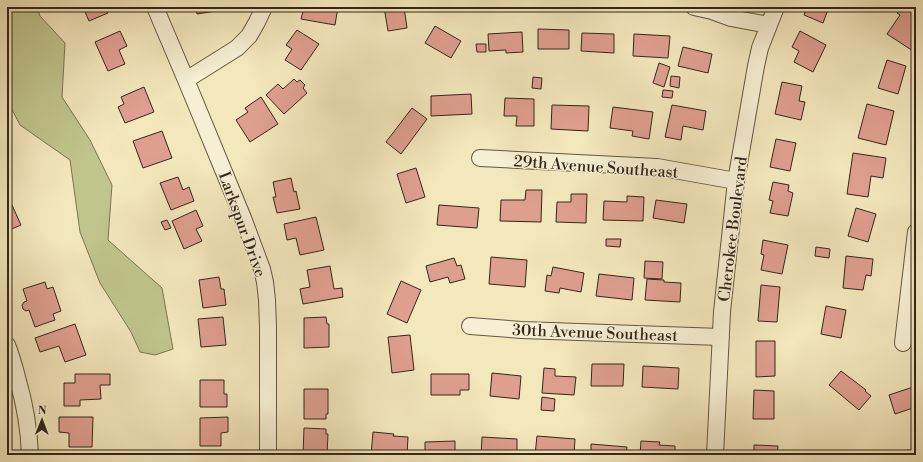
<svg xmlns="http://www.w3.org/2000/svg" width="923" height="462" font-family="'Libre Bodoni',serif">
	<rect width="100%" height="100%" fill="#f3e7bc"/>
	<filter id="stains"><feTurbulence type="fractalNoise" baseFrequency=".005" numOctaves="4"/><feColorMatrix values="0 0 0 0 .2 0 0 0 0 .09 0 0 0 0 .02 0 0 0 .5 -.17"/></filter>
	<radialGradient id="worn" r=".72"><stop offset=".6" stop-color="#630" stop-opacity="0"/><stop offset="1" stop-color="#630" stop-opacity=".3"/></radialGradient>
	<path fill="#c0c48d" stroke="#7a7554" d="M 7,7 L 37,7 L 40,16 L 65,43 L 62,97 L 90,140 L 112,185 L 108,240 L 162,288 L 173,349 L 155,355 L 140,352 L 131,332 L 100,283 L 80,232 L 70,160 L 20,125 L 7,100 L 7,50 L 10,44 L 7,35 Z"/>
	<path fill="#df9f8f" stroke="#34261a" d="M 83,7 L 105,7 L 108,13 L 89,21 Z
		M 196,7 L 215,7 L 216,11 L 197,14 Z
		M 304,7 L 338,7 L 335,25 L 301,19 Z
		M 384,7 L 404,7 L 407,28 L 388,31 Z
		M 807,7 L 829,7 L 823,23 L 804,15 Z
		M 902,7 L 909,7 L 916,12 L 916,53 L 887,34 L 900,15 L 897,13 Z
		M 435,26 L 461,41 L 451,58 L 425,43 Z
		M 538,29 L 569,30 L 569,49 L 538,49 Z
		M 297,30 L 319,44 L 301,70 L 285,60 L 292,49 L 286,45 Z
		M 120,31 L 127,46 L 119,50 L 125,64 L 108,71 L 95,42 Z
		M 800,31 L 826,45 L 813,72 L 794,62 L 799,51 L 792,47 Z
		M 522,32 L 523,52 L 506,53 L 506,50 L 489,51 L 488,34 Z
		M 582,33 L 614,34 L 614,53 L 581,51 Z
		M 634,34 L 670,36 L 668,58 L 633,56 Z
		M 476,44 L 486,44 L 486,52 L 477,52 Z
		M 683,47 L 712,54 L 708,73 L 678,66 Z
		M 887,60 L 906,66 L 898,94 L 878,88 Z
		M 659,63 L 670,67 L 664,87 L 653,83 Z
		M 671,76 L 680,77 L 679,88 L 670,86 Z
		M 533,77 L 542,78 L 541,89 L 532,88 Z
		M 294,79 L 297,82 L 300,80 L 305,85 L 303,88 L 307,93 L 284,114 L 266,95 L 278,84 L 283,89 Z
		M 782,82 L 802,86 L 799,101 L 805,102 L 801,120 L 775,114 Z
		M 144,87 L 154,112 L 125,123 L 118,107 L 124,104 L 121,97 Z
		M 663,90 L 673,91 L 672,98 L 662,97 Z
		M 471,94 L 472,114 L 431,116 L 431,96 Z
		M 261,97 L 278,124 L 250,142 L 236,120 L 248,112 L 245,108 Z
		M 505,98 L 534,99 L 534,126 L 516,126 L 517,116 L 504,116 Z
		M 867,104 L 894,111 L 886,145 L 858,138 Z
		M 552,105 L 589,106 L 588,131 L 551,129 Z
		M 672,105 L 706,111 L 703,130 L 683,126 L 681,140 L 665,137 Z
		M 613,107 L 653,112 L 649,139 L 632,136 L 633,131 L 610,128 Z
		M 412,108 L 427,119 L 401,154 L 386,142 Z
		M 162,131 L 172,158 L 143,168 L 133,141 Z
		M 776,139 L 796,143 L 790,171 L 770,167 Z
		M 853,153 L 886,158 L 883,178 L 871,176 L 868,197 L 847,194 Z
		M 416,168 L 425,197 L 406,203 L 397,174 Z
		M 178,177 L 183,190 L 189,187 L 194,201 L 171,210 L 160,183 Z
		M 291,178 L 294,192 L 296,191 L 300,209 L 277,213 L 273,197 L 276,197 L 273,182 Z
		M 773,182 L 789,185 L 788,191 L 793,193 L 788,216 L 770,213 L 773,201 L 769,200 Z
		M 526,190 L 542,190 L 541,222 L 500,221 L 501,200 L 525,200 Z
		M 7,194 L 21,225 L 7,231 Z
		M 571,194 L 587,194 L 586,223 L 556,222 L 557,202 L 571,202 Z
		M 627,196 L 644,197 L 643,221 L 603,220 L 604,201 L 627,202 Z
		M 656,200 L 687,204 L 684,223 L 653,218 Z
		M 439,205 L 479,208 L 477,228 L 437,225 Z
		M 856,208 L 876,214 L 868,242 L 848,236 Z
		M 196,210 L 203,226 L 196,229 L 202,241 L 184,249 L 172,221 Z
		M 316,217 L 324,250 L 300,255 L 296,238 L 287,240 L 284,224 Z
		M 167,220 L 171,228 L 165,230 L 161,222 Z
		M 606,239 L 621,239 L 620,247 L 606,246 Z
		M 763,240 L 788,245 L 782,274 L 761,270 L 764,255 L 761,254 Z
		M 816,247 L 830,249 L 829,258 L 815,256 Z
		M 846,256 L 873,259 L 871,276 L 866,275 L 863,290 L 843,288 Z
		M 491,257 L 527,260 L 525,287 L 489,284 Z
		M 454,258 L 457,266 L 461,265 L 465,279 L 450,283 L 448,277 L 430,282 L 426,266 Z
		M 645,261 L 663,262 L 662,279 L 644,278 Z
		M 330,266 L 334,289 L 342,288 L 343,297 L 303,304 L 300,289 L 310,287 L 307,270 Z
		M 553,267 L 584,273 L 581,292 L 560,288 L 559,293 L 545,291 L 547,275 L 551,276 Z
		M 599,274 L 634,278 L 632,300 L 596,296 Z
		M 219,277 L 221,289 L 224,289 L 226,305 L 203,308 L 199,280 Z
		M 647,279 L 664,280 L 664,282 L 681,283 L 680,302 L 645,300 Z
		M 401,281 L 421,290 L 407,323 L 387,314 Z
		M 45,282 L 47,289 L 53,287 L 61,311 L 53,314 L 55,320 L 35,327 L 29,310 L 26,311 L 23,309 L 22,305 L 24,302 L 27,301 L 23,289 Z
		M 761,285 L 780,287 L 777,322 L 758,321 Z
		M 826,306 L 846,310 L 841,338 L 821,334 Z
		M 223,317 L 226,345 L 201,347 L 198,319 Z
		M 326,317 L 327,324 L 329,324 L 329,347 L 304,348 L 304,318 Z
		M 75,324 L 86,355 L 65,362 L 59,346 L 40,352 L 35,338 Z
		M 410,335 L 414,370 L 392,373 L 388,337 Z
		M 756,341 L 775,341 L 775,376 L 756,377 Z
		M 592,364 L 624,364 L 623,386 L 591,386 Z
		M 643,366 L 679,368 L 678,389 L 642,387 Z
		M 544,368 L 555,369 L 555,376 L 576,377 L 574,395 L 542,393 Z
		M 841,371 L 866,390 L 865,391 L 871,396 L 859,410 L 829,385 Z
		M 492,373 L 521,376 L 519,399 L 490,396 Z
		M 75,374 L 110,374 L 110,385 L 100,385 L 101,399 L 80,400 L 80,406 L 64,406 L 64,383 L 75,383 Z
		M 431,374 L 469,374 L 469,390 L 460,390 L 460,395 L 431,395 Z
		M 200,380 L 224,380 L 224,394 L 227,394 L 227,407 L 200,407 Z
		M 916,386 L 916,407 L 895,414 L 889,395 Z
		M 304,389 L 328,389 L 328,414 L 326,414 L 326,419 L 304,419 Z
		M 754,390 L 774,391 L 774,419 L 753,419 Z
		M 542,397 L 555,399 L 554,411 L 541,410 Z
		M 59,417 L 93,417 L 92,447 L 69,447 L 69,433 L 59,432 Z
		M 228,417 L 228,432 L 221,433 L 221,446 L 200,446 L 200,418 Z
		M 304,428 L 326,429 L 326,434 L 328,434 L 327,455 L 303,455 Z
		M 373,432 L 394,434 L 393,436 L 408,437 L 407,455 L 371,455 Z
		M 537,436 L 575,439 L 574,455 L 535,455 Z
		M 482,437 L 517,439 L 517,455 L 481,455 Z
		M 455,441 L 455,455 L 425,455 L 425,442 Z
		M 641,441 L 660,442 L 659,445 L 675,446 L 675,455 L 640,455 Z
		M 591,444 L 627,447 L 626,455 L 591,455 Z
		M 754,445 L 778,446 L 777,455 L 754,455 Z
		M 907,450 L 916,451 L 916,455 L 906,455 Z"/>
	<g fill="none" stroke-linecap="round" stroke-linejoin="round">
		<g stroke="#645642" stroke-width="18">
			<path id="minor" d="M 155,7 L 186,80 L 243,218 L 262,269 L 265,282 L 267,300 L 268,327 L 268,455
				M 694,7 L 712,11 L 731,18 L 769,25
				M 186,80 L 237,48 L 249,36 L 257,22 L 264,7
				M 480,158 L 657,167 L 736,181
				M 470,326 L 522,330 L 721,337
				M 903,343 L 916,232
				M 7,345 C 12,357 15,369 18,381 C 25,405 29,430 30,455
				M 715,455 L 722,312 L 736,181 L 756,66 L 760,48 L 776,7"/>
		</g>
		<use href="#minor" stroke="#f7efd3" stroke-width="16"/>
	</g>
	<g text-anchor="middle" stroke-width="3" stroke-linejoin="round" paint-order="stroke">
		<g font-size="16" fill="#34261a" stroke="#f7efd3">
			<text transform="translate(596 166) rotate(4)" y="6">29th Avenue Southeast</text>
			<text transform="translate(243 224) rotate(70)" y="6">Larkspur Drive</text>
			<text transform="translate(732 229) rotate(-83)" y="6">Cherokee Boulevard</text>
			<text transform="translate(595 332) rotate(2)" y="6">30th Avenue Southeast</text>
		</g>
	</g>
	<rect width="923" height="462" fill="none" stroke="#f3e7bc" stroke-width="24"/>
	<rect x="8" y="8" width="907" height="446" fill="none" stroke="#34261a" stroke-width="2"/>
	<rect x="12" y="12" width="899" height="438" fill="none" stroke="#34261a"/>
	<g transform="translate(42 420) rotate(1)" stroke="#f7efd3" stroke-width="3" paint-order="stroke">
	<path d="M0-3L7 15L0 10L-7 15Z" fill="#34261a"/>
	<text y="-6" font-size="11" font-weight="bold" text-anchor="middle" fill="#34261a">N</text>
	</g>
	<rect width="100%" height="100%" filter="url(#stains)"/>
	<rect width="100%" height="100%" fill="url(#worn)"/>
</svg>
